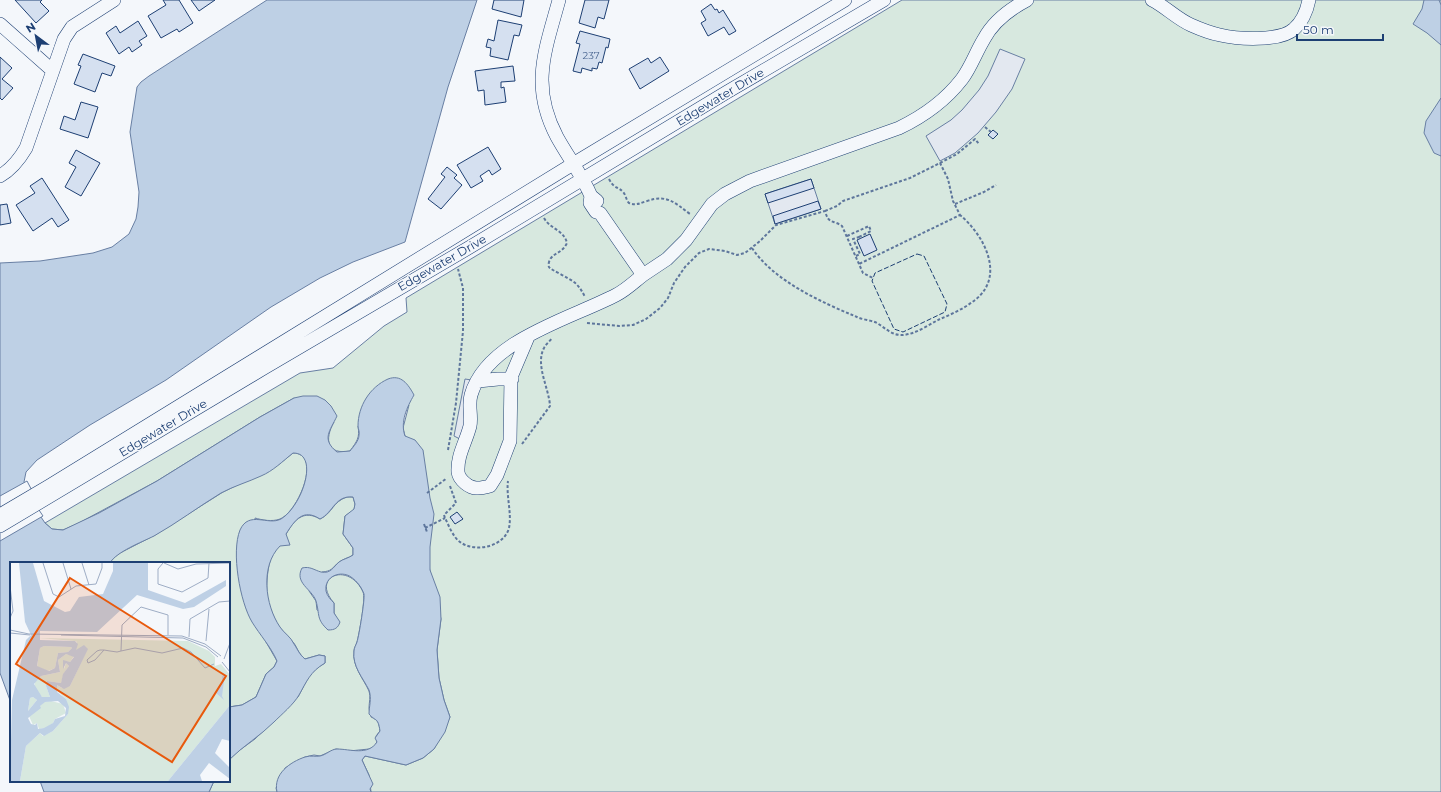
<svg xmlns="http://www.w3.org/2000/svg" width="1441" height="792" font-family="Montserrat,sans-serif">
	<rect width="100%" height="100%" fill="#f4f7fb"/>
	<path fill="#d7e8df" stroke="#687fa3" d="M 902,0 L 1441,0 L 1441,792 L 371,792 L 369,775 L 362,760 L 365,756 L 406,765 L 423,758 L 434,749 L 450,717 L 444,700 L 439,678 L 437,650 L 441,619 L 430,571 L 405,436 L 403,428 L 409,405 L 358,426 C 360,438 357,441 350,451 C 327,455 324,440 334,422 L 294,398 L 260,417 L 157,481 L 77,524 L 63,530 L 52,529 L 45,523 L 300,373 L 333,368 L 384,326 L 407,312 L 406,298 Z
		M 293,453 C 323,453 298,512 280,519 C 272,522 262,520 255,518 L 266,642 L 277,661 L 274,667 L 266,674 L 256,697 L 242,705 L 229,707 L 229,563 L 110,563 L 112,559 L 120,553 L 155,535 L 223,492 L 278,465 Z
		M 347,497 L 353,497 L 355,504 L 354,510 L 345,516 L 343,534 L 353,548 L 353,555 C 349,558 342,559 338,563 C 331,569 332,571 322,572 L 309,591 L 316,601 L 317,610 L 336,617 L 334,613 L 334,603 C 310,576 349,561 363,592 C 366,598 359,634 357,642 C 356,645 354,648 354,651 C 352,666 363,678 369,691 C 371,697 369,702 369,708 C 369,711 371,714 371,717 C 378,720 379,723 380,731 L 376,736 L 377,742 L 374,747 L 369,749 L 349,751 L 336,749 L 320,756 L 314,755 L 305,757 L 285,768 L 276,788 L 277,792 L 209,792 L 214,781 L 229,781 L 229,760 L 237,752 L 255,739 L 298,697 L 309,676 L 317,668 L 325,663 L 325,656 L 319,655 L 305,659 C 297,652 298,648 293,642 C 289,637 284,633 280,628 C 274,619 268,605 267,594 C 266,583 268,560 274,551 C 277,548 280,546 282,542 C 290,526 300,507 320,519 C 333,513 332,502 347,497 Z"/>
	<path fill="#e3e8f0" stroke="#687fa3" d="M 1000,49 L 1025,59 L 1012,89 L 996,112 L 978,133 L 955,153 L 940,161 L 926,136 L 951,120 L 962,110 L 979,90 L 988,76 Z
		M 811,179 L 821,209 L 775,224 L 765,194 Z
		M 465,379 L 478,381 L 464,441 L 454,436 Z"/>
	<path fill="#bed0e5" stroke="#687fa3" d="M 267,0 L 477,0 L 448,87 L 405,242 L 353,262 L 320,278 L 271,307 L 166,380 L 90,425 L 37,460 L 26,472 L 24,482 L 37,511 L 45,523 L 52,529 L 63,530 L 99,513 L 157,481 L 260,417 L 294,398 L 303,396 L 317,396 L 325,400 L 331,406 L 337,416 C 330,431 321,439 337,452 L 350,451 C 353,447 359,441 359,435 C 360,432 358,429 358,426 C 358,406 370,387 388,379 C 401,374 408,384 414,395 C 407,407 400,422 405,436 L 415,440 L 423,450 L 430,498 L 434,514 L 430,547 L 430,570 L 440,597 L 441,619 L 437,650 L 439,678 L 444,700 L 450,717 L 445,732 L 434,749 L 423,758 L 406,765 L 365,756 L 362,760 L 373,784 L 370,789 L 371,792 L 277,792 C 273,774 290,762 305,757 C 311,755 316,757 320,756 C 326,755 331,749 337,749 C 350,749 368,756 377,742 L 375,738 L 380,731 C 378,717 376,722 369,714 C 369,706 372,699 369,690 C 363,678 352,666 354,651 C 354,648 356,645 357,642 C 359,636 365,599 364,594 C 362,588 357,581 351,577 C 341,570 324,576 326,591 C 327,596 331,600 334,603 L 334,613 L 340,622 C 338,628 335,630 328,630 C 316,619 320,615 316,601 C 312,589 294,583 302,568 C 310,566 314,570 321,572 C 331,574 333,567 339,562 C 343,559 349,558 353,555 L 353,548 L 343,534 L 345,516 L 354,509 L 355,504 L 353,497 C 335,495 333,513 320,519 C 303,508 295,520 286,534 L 290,545 L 280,546 C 260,566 265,605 280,627 C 284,633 291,637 294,644 C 298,650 299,654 305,659 L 319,655 L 325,656 L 325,663 C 310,672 307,681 299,695 C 294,704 281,715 274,722 C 260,736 243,746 229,760 L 229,707 L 242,705 L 256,697 L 266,674 L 274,667 L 277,661 C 271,647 260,635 252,622 C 240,602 231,552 240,530 C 249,510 268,526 281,519 C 296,510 310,480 306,463 C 304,456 300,453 293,453 C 283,461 273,471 261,476 C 248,482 234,486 221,493 C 198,507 177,523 154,536 C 142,542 116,552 110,563 L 11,563 L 11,703 L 0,673 L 0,263 L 40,261 L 93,253 L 112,247 L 129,234 L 136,219 L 138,207 L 139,192 L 130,132 L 137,87 L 141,82 L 149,76 Z
		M 1424,0 L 1439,0 L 1441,5 L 1441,45 L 1427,33 L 1413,24 L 1422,9 Z
		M 1441,98 L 1441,156 L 1434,153 L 1424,133 L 1426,121 Z
		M 40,781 L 214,781 L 209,792 L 44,792 Z"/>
	<path fill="#f4f7fb" stroke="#687fa3" d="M 27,481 L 39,504 L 39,510 L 43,516 L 0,541 L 0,496 Z"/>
	<path fill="#d5e0f0" stroke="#1d3f73" d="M 15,0 L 42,0 L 40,2 L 49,11 L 36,23 Z
		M 163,0 L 179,0 L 193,23 L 179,32 L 177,29 L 161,38 L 148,16 L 166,5 Z
		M 191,0 L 215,0 L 199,11 Z
		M 494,0 L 524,0 L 521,17 L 492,9 Z
		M 585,0 L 609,0 L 604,19 L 598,17 L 595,28 L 579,23 Z
		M 711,4 L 715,10 L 717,9 L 719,13 L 723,10 L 736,31 L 729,35 L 724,27 L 708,36 L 701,23 L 706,20 L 701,11 Z
		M 498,20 L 522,25 L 519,36 L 514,35 L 508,60 L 490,56 L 491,48 L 486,47 L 488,39 L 494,41 Z
		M 138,21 L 147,36 L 139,41 L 142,45 L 132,52 L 129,47 L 119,54 L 106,33 L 116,26 L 120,33 Z
		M 580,31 L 610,39 L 608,48 L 606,47 L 602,63 L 599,62 L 597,69 L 592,68 L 592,71 L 582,68 L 581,73 L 573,71 L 580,44 L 576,43 Z
		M 83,54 L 115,66 L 111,76 L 102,73 L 95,92 L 74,84 L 81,66 L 78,65 Z
		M 0,57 L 12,68 L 2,79 L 13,88 L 2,100 L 0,98 Z
		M 660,57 L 669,71 L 640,89 L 629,69 L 648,58 L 651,63 Z
		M 513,66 L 515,81 L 501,82 L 501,88 L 504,87 L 506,102 L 485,105 L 484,90 L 478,91 L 475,71 Z
		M 81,102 L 98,107 L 88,138 L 60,129 L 64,116 L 75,120 Z
		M 993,130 L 998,134 L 993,139 L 988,135 Z
		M 488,147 L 501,169 L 492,175 L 489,170 L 480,176 L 483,181 L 471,188 L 457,165 Z
		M 76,150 L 100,163 L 81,196 L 65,187 L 76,167 L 69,163 Z
		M 447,167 L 457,175 L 454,178 L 462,185 L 441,209 L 428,199 L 445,177 L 441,174 Z
		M 42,178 L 69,220 L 58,227 L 52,218 L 33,231 L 16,205 L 35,193 L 30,186 Z
		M 811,179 L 814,188 L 768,203 L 765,194 Z
		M 818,201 L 821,209 L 775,224 L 773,216 Z
		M 7,204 L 11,223 L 0,225 L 0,205 Z
		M 870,234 L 877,250 L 864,256 L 857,240 Z
		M 457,512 L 463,519 L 455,524 L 450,517 Z"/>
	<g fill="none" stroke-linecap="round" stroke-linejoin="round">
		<g stroke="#1d3f73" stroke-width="14">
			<path id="minor" d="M 559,0 C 545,51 530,86 557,137 C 568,157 582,175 591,196 L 597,201
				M 1152,0 C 1166,7 1177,19 1191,25 C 1200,29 1210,33 1220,35 C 1237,39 1280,42 1294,29 C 1302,22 1307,10 1309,0
				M 0,24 L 53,71
				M 0,176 C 12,169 19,160 26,148 L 64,39 L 72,27 L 114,0
				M 591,196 L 590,203 L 596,212 L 600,213 L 643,275 L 667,259 L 686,240 L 712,204 L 725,194 L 750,181 L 899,128 C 924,116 945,101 962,79 C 971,67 976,52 984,39 C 993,22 1010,9 1027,0
				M 528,337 L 511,377 L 510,441 L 497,475 L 490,486 C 486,487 482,488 478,488 C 470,489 459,480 458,472 C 457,455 466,442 470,426 C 472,416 468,405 471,395 C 487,340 570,319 616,295 C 626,290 634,282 643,275
				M 478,381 L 498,379 L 512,379
				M 0,515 L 49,486 L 573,164 L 845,0
				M 0,526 L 264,368 L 470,247 L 727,92 L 884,0"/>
		</g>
		<path stroke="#5e769c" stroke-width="2" stroke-dasharray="3 2" stroke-linecap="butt" d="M 985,127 L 991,132
			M 940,163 L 957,154 L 975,139 L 979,144
			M 609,179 C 615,190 618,186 623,192 C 626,195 626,200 629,203 C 636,206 640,203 647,201 C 667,194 675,203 690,214
			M 955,204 L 984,192 L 996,185
			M 825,211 L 837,206 L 843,201 L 910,178 L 940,163 L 948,179 L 953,201 L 960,215 L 859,264
			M 544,218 C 550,229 564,230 567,243 C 562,253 556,252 551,258 C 549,260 548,265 549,267 C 551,270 569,278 574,282 C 579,286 582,291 585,297
			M 847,236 L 869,226 L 871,231 L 859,237 L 860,239
			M 752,248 C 774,281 821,302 857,317 C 863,320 871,320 877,323 C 885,328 892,335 901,335 C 915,335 928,325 940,319 C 952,314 965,308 975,300 C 1006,276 984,235 960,215
			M 856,256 L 860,254 L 853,239 L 859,237
			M 587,323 L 619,326 L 633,325 L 646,319 L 660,308 L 668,298 L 674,283 L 685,267 L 699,253 L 709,249 L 725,251 L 737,255 L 745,253 L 760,241 L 776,225 L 825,211 C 829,225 832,219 842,226 L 863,273 L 873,278
			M 522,444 L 550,406 C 549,388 535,365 544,348 C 546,344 550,341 552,338
			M 448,450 L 456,403 L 463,331 L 463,288 L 458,269
			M 450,486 L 456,503 L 444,515 L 445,518 C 449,526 453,537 460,542 C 475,553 504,547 509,528 C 512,513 506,496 508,481
			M 427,493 L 447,478
			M 424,524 L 427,532
			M 425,528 L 445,518"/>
		<use href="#minor" stroke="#f4f7fb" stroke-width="13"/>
		<path stroke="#1d3f73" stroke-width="1" stroke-dasharray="5 2" stroke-linecap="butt" d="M 917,254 L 924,256 L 947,304 L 945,312 L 903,332 L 894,329 L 872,281 L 875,273 Z"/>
	</g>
	<g text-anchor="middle" stroke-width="3" stroke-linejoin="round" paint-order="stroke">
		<g font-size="10" fill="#4b6792">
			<text x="591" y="59">237</text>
		</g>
		<g font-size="12" fill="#1d3f73" stroke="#f4f7fb">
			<text transform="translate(720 97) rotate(-31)" y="4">Edgewater Drive</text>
			<text transform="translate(442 263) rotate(-30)" y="4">Edgewater Drive</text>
			<text transform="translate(163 428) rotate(-31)" y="4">Edgewater Drive</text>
		</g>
	</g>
	<g transform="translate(10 562)">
		<rect width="220" height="220" fill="#f4f7fb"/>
		<path d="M 29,76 L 178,79 L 199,89 L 205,95 L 205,104 L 211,102 L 220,113 L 220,143 L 158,219 L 10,219 L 16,184 L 30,171 L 33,174 L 43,169 L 58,152 L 56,137 L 46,128 L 47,123 L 52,126 L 60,124 L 77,88 L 65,88 L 67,80 L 65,79 ZM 34,84 L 61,85 L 62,86 L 58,90 L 48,91 L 45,106 L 38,109 L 27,105 L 30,86 ZM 56,92 L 64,94 L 60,100 L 53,99 L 54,107 L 56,101 L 59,104 L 54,111 L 51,121 L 37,119 L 36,124 L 40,135 L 32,135 L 24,126 L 25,120 L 31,114 L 50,110 L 48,98 ZM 23,135 L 27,138 L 18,149 L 20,136 ZM 41,139 L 53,142 L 56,151 L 45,157 L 43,161 L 36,166 L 29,167 L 27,161 L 23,163 L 19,154 L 34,140 Z" fill="#d7e8df"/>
		<path d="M 9,1 L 23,1 L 34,39 L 55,50 L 60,49 L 69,35 L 93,32 L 103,9 L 103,1 L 138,1 L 138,28 L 175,41 L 216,18 L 216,24 L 184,45 L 173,47 L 127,33 L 87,70 L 30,69 L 30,78 L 65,79 L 68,82 L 66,88 L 74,83 L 78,87 L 60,124 L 54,127 L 47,123 L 47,130 L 56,137 L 59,145 L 58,152 L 43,169 L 34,174 L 30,171 L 16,184 L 10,219 L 0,219 L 2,138 L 16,78 L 21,73 L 15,60 ZM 34,84 L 61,85 L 62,86 L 58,90 L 48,91 L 45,106 L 39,109 L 27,104 L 30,86 ZM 56,92 L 64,95 L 60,100 L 53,98 L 53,107 L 56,101 L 59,104 L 53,112 L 51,121 L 37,119 L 36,124 L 40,135 L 32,135 L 24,122 L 31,114 L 50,110 L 48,98 ZM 23,135 L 27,138 L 18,149 L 20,136 ZM 48,139 L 56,146 L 55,154 L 45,157 L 43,161 L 34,166 L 28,167 L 27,161 L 25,163 L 21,162 L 18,156 L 31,146 L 30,144 L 35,140 ZM 215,112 L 212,134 L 214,138 L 205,130 L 212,121 L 212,114 ZM 220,143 L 220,179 L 212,177 L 205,191 L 220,206 L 220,217 L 199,201 L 190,213 L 192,219 L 158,219 Z" fill="#bed0e5" fill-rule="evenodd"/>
		<path fill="none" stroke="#9eadc5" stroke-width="1" d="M 33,1 L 43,32 L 49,35 L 66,24 L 86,22 L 92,6 L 92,1M 53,1 L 61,27M 72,1 L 79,23M 153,1 L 148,7 L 148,22 L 172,30 L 198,16 L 199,1M 154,1 L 168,7 L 186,2 L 220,1M 0,24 L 3,49 L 0,56M 0,68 L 19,72 L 172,74 L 195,82 L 211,94M 0,71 L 20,73M 51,73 L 173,76 L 196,85 L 208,95M 158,73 L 158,53 L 131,45 L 112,63 L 111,89 L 125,86 L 152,91 L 173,86 L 181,90 L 195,106 L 204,102M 179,75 L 180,57 L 209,40 L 220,39M 196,79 L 199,47M 94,88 L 85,98 L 78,101 L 77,98 L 87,89 L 90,88 L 94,88 L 100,89 L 107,90 L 111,89M 214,97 L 220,81 L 220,1M 212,100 L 220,110"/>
		<path fill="#e8590c" fill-opacity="0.15" stroke="#e8590c" stroke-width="2" d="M 60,16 L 216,114 L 162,200 L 6,102 Z"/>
		<rect width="220" height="220" fill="none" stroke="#1d3f73" stroke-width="2"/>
	</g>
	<g transform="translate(36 36) rotate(328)" stroke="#f4f7fb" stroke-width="3" paint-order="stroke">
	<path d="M0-3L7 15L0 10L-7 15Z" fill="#1d3f73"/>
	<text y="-6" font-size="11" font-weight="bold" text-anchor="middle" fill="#1d3f73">N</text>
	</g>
	<path d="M1297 34v6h86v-6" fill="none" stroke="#1d3f73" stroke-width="2"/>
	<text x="1303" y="34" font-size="12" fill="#1d3f73" stroke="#f4f7fb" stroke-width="3" paint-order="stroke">50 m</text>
</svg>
